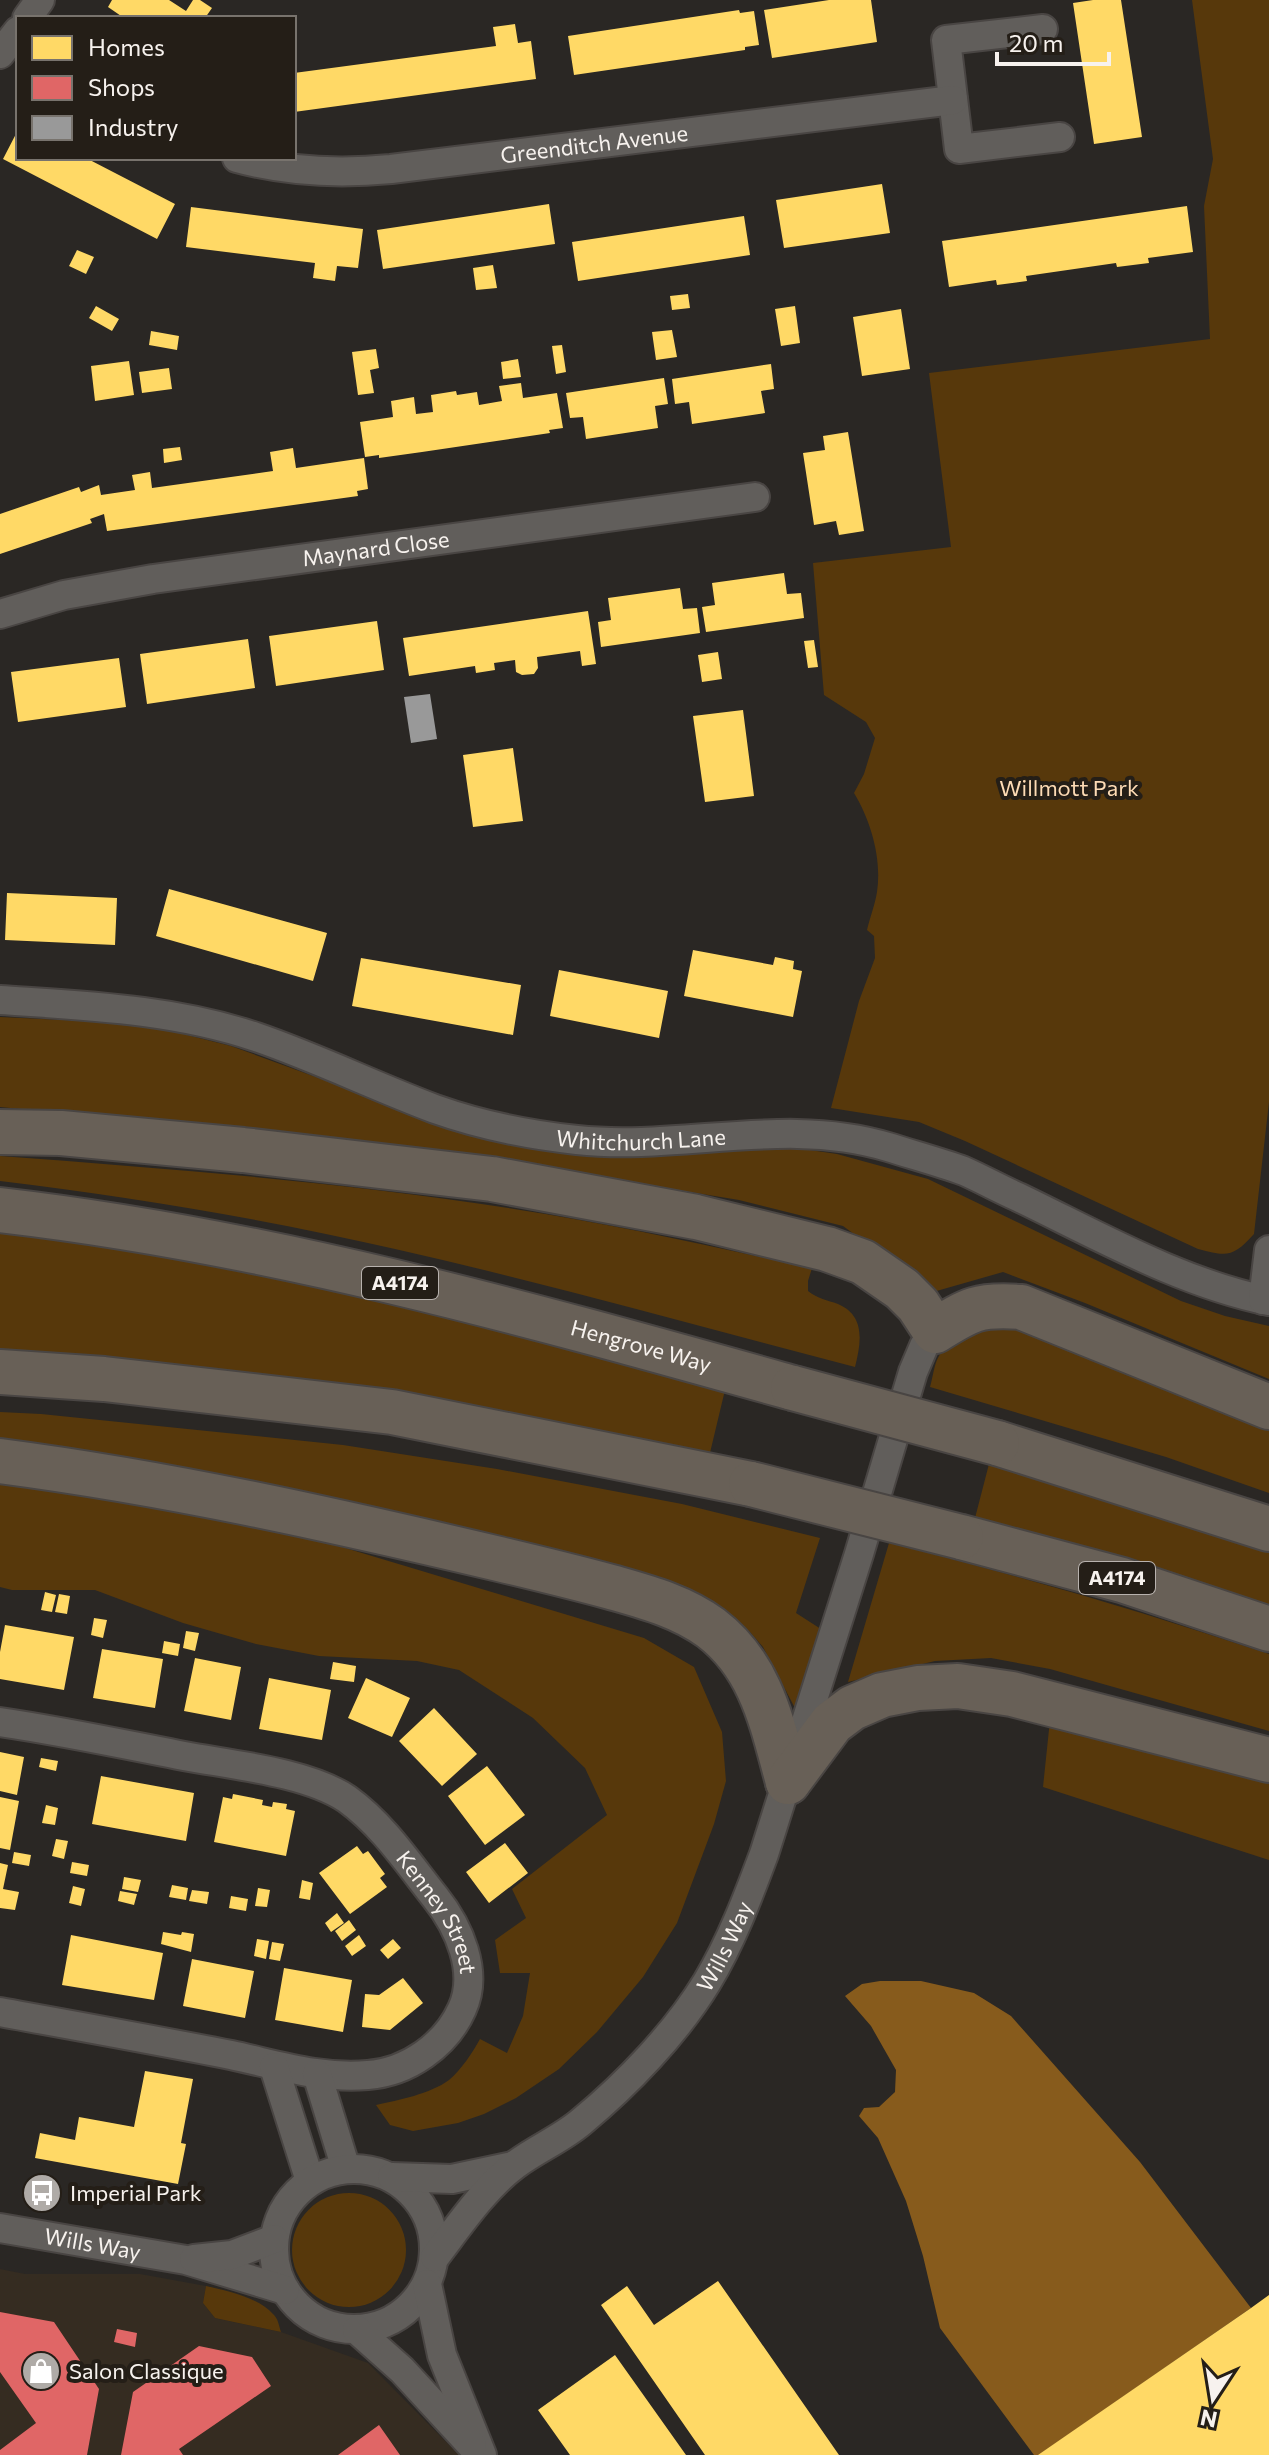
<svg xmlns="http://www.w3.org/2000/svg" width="1269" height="2455" font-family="Commissioner,sans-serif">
	<rect width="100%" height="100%" fill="#2a2724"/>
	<path fill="#352c21" d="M 0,2269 L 25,2274 L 140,2274 L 206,2286 L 203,2303 L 215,2318 L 281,2332 L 368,2363 L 459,2455 L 0,2455 Z"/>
	<path fill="#57380b" d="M 1192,0 L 1269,0 L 1269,1102 L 1254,1234 C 1233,1257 1228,1257 1198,1249 L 965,1141 L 919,1122 L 831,1108 L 859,1001 L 875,958 L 874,936 L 867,930 C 870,917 875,905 877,892 C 882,859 871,821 854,793 L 864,774 L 875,738 L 866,722 L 824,695 L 813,563 L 951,547 L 929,373 L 1210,339 L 1204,206 L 1213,159 Z
		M 0,1017 L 105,1022 L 171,1031 L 231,1046 L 379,1100 L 478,1133 L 769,1144 L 837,1154 L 928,1179 L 1181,1301 L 1225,1316 L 1269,1326 L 1269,1379 L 1085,1303 L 1003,1272 L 933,1292 L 843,1226 L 739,1200 L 513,1163 L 259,1131 L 0,1107 Z
		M 0,1156 C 172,1169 344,1182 514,1209 C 614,1224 713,1247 812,1268 L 808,1281 L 808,1291 C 818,1299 827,1300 838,1304 C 866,1316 861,1343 855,1367 C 702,1327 550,1284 395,1249 C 265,1219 133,1197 0,1181 Z
		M 0,1233 L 145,1253 L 448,1314 L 725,1390 L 709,1457 L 0,1356 Z
		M 1000,1325 L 1029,1329 L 1269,1431 L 1269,1493 L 1166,1457 L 930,1387 C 933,1377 934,1364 939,1356 C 951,1335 978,1329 1000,1325 Z
		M 0,1412 L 41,1414 L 343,1445 L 497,1469 L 682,1504 L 820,1538 L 796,1613 L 824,1631 L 797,1712 L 763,1647 L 749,1631 L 698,1598 L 0,1446 Z
		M 989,1464 L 1158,1515 L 1269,1552 L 1269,1605 L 1114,1556 L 975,1518 Z
		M 0,1470 L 342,1547 L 644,1638 L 694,1667 L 722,1732 L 726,1781 L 714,1824 L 677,1923 L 643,1977 L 597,2032 L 559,2069 L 516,2098 L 484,2114 L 458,2123 L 413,2131 L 390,2125 L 376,2105 C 399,2100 430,2094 449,2080 C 461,2070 473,2052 480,2039 L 507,2053 L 523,2016 L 530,1973 L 500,1973 L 495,1940 L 526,1918 L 512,1889 L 607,1815 L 585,1768 L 533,1718 L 459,1670 L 417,1661 L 319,1656 L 256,1644 L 183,1623 L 95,1590 L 12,1590 L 0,1587 Z
		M 889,1543 C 1017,1575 1144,1612 1269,1654 L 1269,1731 L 1050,1669 L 991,1658 L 935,1661 L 848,1682 Z
		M 1050,1720 L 1269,1777 L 1269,1860 L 1043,1787 Z
		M292 2250a57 57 0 1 1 114 0a57 57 0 1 1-114 0Z
		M 206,2286 C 227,2291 258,2297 273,2314 C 278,2318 279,2326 281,2332 L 215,2318 L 203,2303 Z"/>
	<path fill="#875b1c" d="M 880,1981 L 921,1981 L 974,1993 L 1011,2016 L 1140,2162 L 1251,2308 L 1039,2455 L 1034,2455 L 940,2328 L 923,2256 L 906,2201 L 878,2138 L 859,2116 L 864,2108 L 879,2107 L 895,2092 L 896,2070 L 871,2026 L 845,1996 L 862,1984 Z"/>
	<path fill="#ffd966" d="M 112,0 L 169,0 L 186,11 L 193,0 L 200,0 L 212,8 L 205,18 L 124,18 L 108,7 Z
		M 829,0 L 871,0 L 877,42 L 772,58 L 764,10 Z
		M 1093,0 L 1121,0 L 1142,137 L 1094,144 L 1073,3 Z
		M 739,10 L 740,13 L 754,11 L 759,45 L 745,47 L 745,50 L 574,75 L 568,36 Z
		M 515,24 L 518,43 L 531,41 L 536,79 L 294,112 L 294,73 L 496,46 L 493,27 Z
		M 18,130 L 18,158 L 86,158 L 175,204 L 157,239 L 3,159 Z
		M 882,184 L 890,233 L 784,248 L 776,200 Z
		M 549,204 L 555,244 L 383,269 L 377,230 Z
		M 1187,206 L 1193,252 L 1148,258 L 1149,263 L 1117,267 L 1116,263 L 1026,276 L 1027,281 L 997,285 L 996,280 L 949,287 L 942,241 Z
		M 191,207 L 363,229 L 358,268 L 337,266 L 335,281 L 313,278 L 315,263 L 186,247 Z
		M 744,216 L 750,255 L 578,281 L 572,242 Z
		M 77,250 L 94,257 L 86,274 L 69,266 Z
		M 493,265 L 497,288 L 476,290 L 473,268 Z
		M 688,294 L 690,308 L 672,310 L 670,296 Z
		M 96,306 L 119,319 L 112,331 L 89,318 Z
		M 795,306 L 800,343 L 781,346 L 775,309 Z
		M 901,309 L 910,369 L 862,376 L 853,317 Z
		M 672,330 L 677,357 L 656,360 L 652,332 Z
		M 151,331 L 179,336 L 177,350 L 149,345 Z
		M 562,345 L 566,372 L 556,374 L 552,346 Z
		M 376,349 L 379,368 L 370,370 L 374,393 L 358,395 L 352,352 Z
		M 518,359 L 521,377 L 503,379 L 501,362 Z
		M 129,361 L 134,395 L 95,401 L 91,366 Z
		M 771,364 L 774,389 L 761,391 L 765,413 L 692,424 L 689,402 L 675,404 L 672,379 Z
		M 169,368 L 172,389 L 142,393 L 139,372 Z
		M 664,378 L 668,404 L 655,406 L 658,428 L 586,439 L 583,417 L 570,418 L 566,393 Z
		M 521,383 L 523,398 L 557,393 L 563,428 L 549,430 L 550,433 L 422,452 L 379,458 L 379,455 L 365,457 L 360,422 L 393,417 L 391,401 L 414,397 L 416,414 L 433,412 L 431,395 L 456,391 L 457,395 L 477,392 L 479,405 L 502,401 L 499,386 Z
		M 848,432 L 864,531 L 839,535 L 836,521 L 814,525 L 803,453 L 825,450 L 823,436 Z
		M 180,447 L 182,460 L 164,463 L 163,449 Z
		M 293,448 L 296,468 L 364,458 L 368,489 L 357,491 L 358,496 L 107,531 L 104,514 L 90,519 L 92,523 L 0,554 L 0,514 L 79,487 L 81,492 L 99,485 L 101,495 L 135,490 L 132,475 L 150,472 L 152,488 L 273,471 L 270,452 Z
		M 784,573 L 787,594 L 801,593 L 804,618 L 706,632 L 702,607 L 715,605 L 712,583 Z
		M 680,588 L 683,609 L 697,608 L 700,633 L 601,647 L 598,622 L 611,620 L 608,598 Z
		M 588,611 L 596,664 L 582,666 L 580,651 L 537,657 L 538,668 L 534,674 L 522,675 L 516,672 L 515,660 L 494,663 L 495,670 L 476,673 L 475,666 L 409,676 L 403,638 Z
		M 377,621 L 384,670 L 276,686 L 269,636 Z
		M 248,639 L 255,688 L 147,704 L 140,654 Z
		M 814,640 L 818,667 L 808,668 L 804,641 Z
		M 718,652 L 722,679 L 702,682 L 698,655 Z
		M 119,658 L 126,707 L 18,722 L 11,672 Z
		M 743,710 L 754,796 L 705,802 L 693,716 Z
		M 513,748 L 523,821 L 473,827 L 463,755 Z
		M 169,889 L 327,933 L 313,981 L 156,936 Z
		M 7,893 L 117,898 L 115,945 L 5,940 Z
		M 693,950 L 773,965 L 775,957 L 794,961 L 793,969 L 802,971 L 793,1017 L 684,996 Z
		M 361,958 L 521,985 L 513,1035 L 352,1006 Z
		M 559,970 L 668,991 L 659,1038 L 550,1016 Z
		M 45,1592 L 56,1595 L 52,1612 L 41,1610 Z
		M 59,1594 L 70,1596 L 67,1614 L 55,1612 Z
		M 94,1618 L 107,1620 L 103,1638 L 91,1635 Z
		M 5,1625 L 74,1637 L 64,1690 L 0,1679 L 0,1652 Z
		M 186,1631 L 199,1633 L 195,1651 L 183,1648 Z
		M 164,1641 L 180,1644 L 178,1656 L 162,1653 Z
		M 102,1649 L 163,1659 L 155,1708 L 93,1698 Z
		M 195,1658 L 241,1667 L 231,1720 L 184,1711 Z
		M 333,1662 L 356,1666 L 354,1682 L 330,1679 Z
		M 269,1678 L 331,1690 L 322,1740 L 259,1729 Z
		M 366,1678 L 410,1698 L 392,1737 L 348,1718 Z
		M 434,1708 L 477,1754 L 442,1786 L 399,1741 Z
		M 0,1752 L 24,1757 L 17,1795 L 0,1791 Z
		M 41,1758 L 58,1761 L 56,1771 L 39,1767 Z
		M 487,1766 L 525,1815 L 485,1845 L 448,1796 Z
		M 101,1776 L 194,1793 L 186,1841 L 92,1824 Z
		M 233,1794 L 263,1800 L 262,1805 L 272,1807 L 273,1802 L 287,1804 L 286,1809 L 295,1811 L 286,1856 L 214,1842 L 223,1797 L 232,1799 Z
		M 0,1797 L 19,1801 L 10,1850 L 0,1848 Z
		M 46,1805 L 58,1808 L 55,1825 L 42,1823 Z
		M 56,1839 L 68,1841 L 64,1859 L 52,1856 Z
		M 505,1843 L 528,1873 L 489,1903 L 466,1872 Z
		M 357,1846 L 363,1854 L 368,1851 L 385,1874 L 380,1878 L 387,1887 L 350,1914 L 319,1873 Z
		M 14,1852 L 31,1855 L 29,1866 L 12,1863 Z
		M 72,1862 L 89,1865 L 87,1876 L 70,1873 Z
		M 0,1863 L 8,1865 L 3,1889 L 19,1892 L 15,1910 L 0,1908 Z
		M 124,1877 L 141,1880 L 138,1892 L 122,1889 Z
		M 302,1880 L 313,1883 L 310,1900 L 299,1898 Z
		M 172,1885 L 188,1888 L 186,1900 L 169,1897 Z
		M 73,1886 L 85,1889 L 81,1906 L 69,1903 Z
		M 258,1888 L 270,1890 L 267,1907 L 255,1906 Z
		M 192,1890 L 209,1892 L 207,1904 L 189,1901 Z
		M 120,1891 L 137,1894 L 134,1905 L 118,1901 Z
		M 231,1896 L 248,1899 L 246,1911 L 229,1908 Z
		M 337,1913 L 344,1923 L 331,1932 L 325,1923 Z
		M 349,1920 L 356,1930 L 342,1941 L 335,1931 Z
		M 163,1932 L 181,1935 L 182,1932 L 194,1934 L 191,1952 L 161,1944 Z
		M 71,1935 L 163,1953 L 154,2000 L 62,1985 Z
		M 359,1935 L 366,1946 L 352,1956 L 345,1946 Z
		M 257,1939 L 269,1941 L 266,1959 L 254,1956 Z
		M 393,1939 L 401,1948 L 388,1959 L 380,1950 Z
		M 272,1942 L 284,1944 L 280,1961 L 269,1959 Z
		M 192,1959 L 254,1971 L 245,2018 L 183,2006 Z
		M 284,1968 L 352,1980 L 343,2032 L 275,2020 Z
		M 403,1978 L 423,2003 L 390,2030 L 362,2027 L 365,1994 L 379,1995 Z
		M 145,2071 L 193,2079 L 181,2143 L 186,2144 L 178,2184 L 35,2158 L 40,2133 L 75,2140 L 79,2117 L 134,2127 Z
		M 718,2281 L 839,2455 L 705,2455 L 601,2305 L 627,2286 L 654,2325 Z
		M 1269,2295 L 1269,2455 L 1038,2455 L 1251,2308 Z
		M 615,2355 L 686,2455 L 570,2455 L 538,2410 Z"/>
	<path fill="#e06666" d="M 0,2312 L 54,2322 L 99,2389 L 87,2455 L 0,2455 L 0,2450 L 36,2423 L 0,2372 Z
		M 117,2329 L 137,2333 L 135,2347 L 114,2342 Z
		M 199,2346 L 252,2357 L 271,2386 L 179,2449 L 183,2455 L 121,2455 L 133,2392 Z
		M 379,2425 L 400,2455 L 338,2455 Z"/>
	<path fill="#999" d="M 430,694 L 437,739 L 411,743 L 404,697 Z"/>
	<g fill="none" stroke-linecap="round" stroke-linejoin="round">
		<g stroke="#494543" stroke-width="32">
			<g id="minor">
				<path d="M 27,18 L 40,0"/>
				<path d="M 1043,29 L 946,40 L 959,149 L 1060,137"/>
				<path d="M 0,54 L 18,31"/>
				<path id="s1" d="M 237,158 C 288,172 339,174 391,169 L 953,100"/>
				<path id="s2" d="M 0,614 L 64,595 L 153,579 L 755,497"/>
				<path id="s3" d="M 0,1000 C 87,1006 173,1009 256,1037 C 317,1058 374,1086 435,1109 C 480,1125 530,1135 577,1140 C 681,1151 786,1116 888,1147 C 913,1155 939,1162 964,1171 C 982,1179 1000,1189 1018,1197 C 1099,1236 1181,1283 1269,1301"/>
				<path d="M 1263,1300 L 1269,1250"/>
				<path id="s4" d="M 0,1722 C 62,1731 123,1744 184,1756 C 232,1765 307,1772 347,1799 C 383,1825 408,1863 435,1897 C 459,1927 479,1972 462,2009 C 446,2045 408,2072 368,2075 C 319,2079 278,2065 231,2055 C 155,2040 77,2026 0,2012"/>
				<path d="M 274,2067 L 310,2181"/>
				<path d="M 317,2074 L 346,2169"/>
				<circle cx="354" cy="2249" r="80"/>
				<path d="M 392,2177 L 452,2179 L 513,2166"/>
				<path id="s5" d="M 0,2228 L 186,2260 L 285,2290"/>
				<path id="s6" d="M 435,2257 C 458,2227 485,2187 515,2165 C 536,2149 561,2139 581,2122 C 627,2084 676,2033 707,1982 C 731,1942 748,1897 764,1854 L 859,1554 L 913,1372 L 924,1346 L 935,1331"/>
				<path d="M 194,2259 L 232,2255 L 274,2239"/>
				<path d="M 427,2284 L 442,2355 L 482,2455"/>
				<path d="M 357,2330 L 402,2370 L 472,2446"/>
			</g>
		</g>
		<g stroke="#494543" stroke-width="48">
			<g id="trunk">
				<path d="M 0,1132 L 61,1133 L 243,1150 L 492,1179 L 696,1217 L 827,1249 L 863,1262 L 902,1289 L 918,1305 L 935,1331 C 970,1309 978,1304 1021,1307 L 1269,1407"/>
				<path id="s7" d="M 0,1210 C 270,1241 532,1315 793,1388"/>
				<path d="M 0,1372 L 104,1379 L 392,1412 L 751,1484"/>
				<path d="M 997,1443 L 1269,1529"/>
				<path d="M 0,1461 C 169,1483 334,1520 499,1559 C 537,1568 574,1577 611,1587 C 646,1597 681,1606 711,1628 C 762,1667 772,1724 788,1782"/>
				<path d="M 961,1537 L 1122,1580 L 1269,1629"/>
				<path d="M 788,1782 L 832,1723 L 852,1708 L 882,1695 L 918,1688 L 958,1686 L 1012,1694 L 1269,1760"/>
			</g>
		</g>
		<use href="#minor" stroke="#615e5b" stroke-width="28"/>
		<use href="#trunk" stroke="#686057" stroke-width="44"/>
		<g stroke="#494543" stroke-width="48" stroke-linecap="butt">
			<path id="trunk-bridge" d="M 793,1388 L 997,1443
				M 751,1484 L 961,1537"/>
		</g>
		<use href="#trunk-bridge" stroke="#686057" stroke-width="44"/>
	</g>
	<defs>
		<g id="bus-disc" transform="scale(2)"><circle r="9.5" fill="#afaba7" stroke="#241e17"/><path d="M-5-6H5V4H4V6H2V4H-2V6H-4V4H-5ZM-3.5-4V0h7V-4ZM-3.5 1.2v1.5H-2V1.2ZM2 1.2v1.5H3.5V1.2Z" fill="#fff"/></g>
		<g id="shop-disc" transform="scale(2)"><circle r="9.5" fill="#afaba7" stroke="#241e17"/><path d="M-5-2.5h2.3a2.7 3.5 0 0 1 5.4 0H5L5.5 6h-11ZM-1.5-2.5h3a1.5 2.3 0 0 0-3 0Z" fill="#fff"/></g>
	</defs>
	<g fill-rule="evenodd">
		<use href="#bus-disc" x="42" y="2193"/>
		<use href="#shop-disc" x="41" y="2371"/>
	</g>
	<g text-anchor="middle" stroke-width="8" stroke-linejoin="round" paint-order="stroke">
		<g fill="#241e17" stroke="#b8b2ae" stroke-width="2">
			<rect x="362" y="1267" width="76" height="32" rx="6"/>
			<rect x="1079" y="1562" width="76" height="32" rx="6"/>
		</g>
		<g font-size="20" font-weight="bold" fill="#f7f2ee">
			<text x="400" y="1290">A4174</text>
			<text x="1117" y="1585">A4174</text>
		</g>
		<g font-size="22" fill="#f7f2ee" stroke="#241e17">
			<text dy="8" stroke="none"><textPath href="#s1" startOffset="360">Greenditch Avenue</textPath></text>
			<text dy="8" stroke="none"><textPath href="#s2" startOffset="382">Maynard Close</textPath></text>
			<text dy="8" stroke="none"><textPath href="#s3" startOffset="662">Whitchurch Lane</textPath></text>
			<text dy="8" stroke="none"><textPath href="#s7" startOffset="656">Hengrove Way</textPath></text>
			<text dy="8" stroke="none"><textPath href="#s4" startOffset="504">Kenney Street</textPath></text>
			<text dy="8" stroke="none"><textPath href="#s6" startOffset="430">Wills Way</textPath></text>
			<text dy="8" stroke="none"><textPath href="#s5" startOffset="94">Wills Way</textPath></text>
		</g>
		<g font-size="22" fill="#fddbb5" stroke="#241e17">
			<text x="1069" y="796">Willmott Park</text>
		</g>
		<g font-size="22" fill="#f7f2ee" stroke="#241e17" text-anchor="start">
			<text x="70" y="2201">Imperial Park</text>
			<text x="69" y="2379">Salon Classique</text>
		</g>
	</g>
	<rect x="16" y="16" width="280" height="144" fill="#241e17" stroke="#78736d" stroke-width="2"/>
	<rect x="32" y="36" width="40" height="24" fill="#ffd966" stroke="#78736d" stroke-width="2"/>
	<text x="88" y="56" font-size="24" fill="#f7f2ee">Homes</text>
	<rect x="32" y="76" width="40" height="24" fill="#e06666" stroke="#78736d" stroke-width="2"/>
	<text x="88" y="96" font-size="24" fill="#f7f2ee">Shops</text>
	<rect x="32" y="116" width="40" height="24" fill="#999999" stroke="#78736d" stroke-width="2"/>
	<text x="88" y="136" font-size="24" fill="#f7f2ee">Industry</text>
	<g transform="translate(1213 2399) rotate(192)" stroke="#241e17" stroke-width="6" paint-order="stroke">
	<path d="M0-6L14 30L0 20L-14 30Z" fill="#f7f2ee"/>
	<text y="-12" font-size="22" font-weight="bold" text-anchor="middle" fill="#f7f2ee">N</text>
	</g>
	<path d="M997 52v12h112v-12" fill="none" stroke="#f7f2ee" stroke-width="4"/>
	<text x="1009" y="52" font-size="24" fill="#f7f2ee" stroke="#241e17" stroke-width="6" paint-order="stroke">20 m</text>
</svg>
